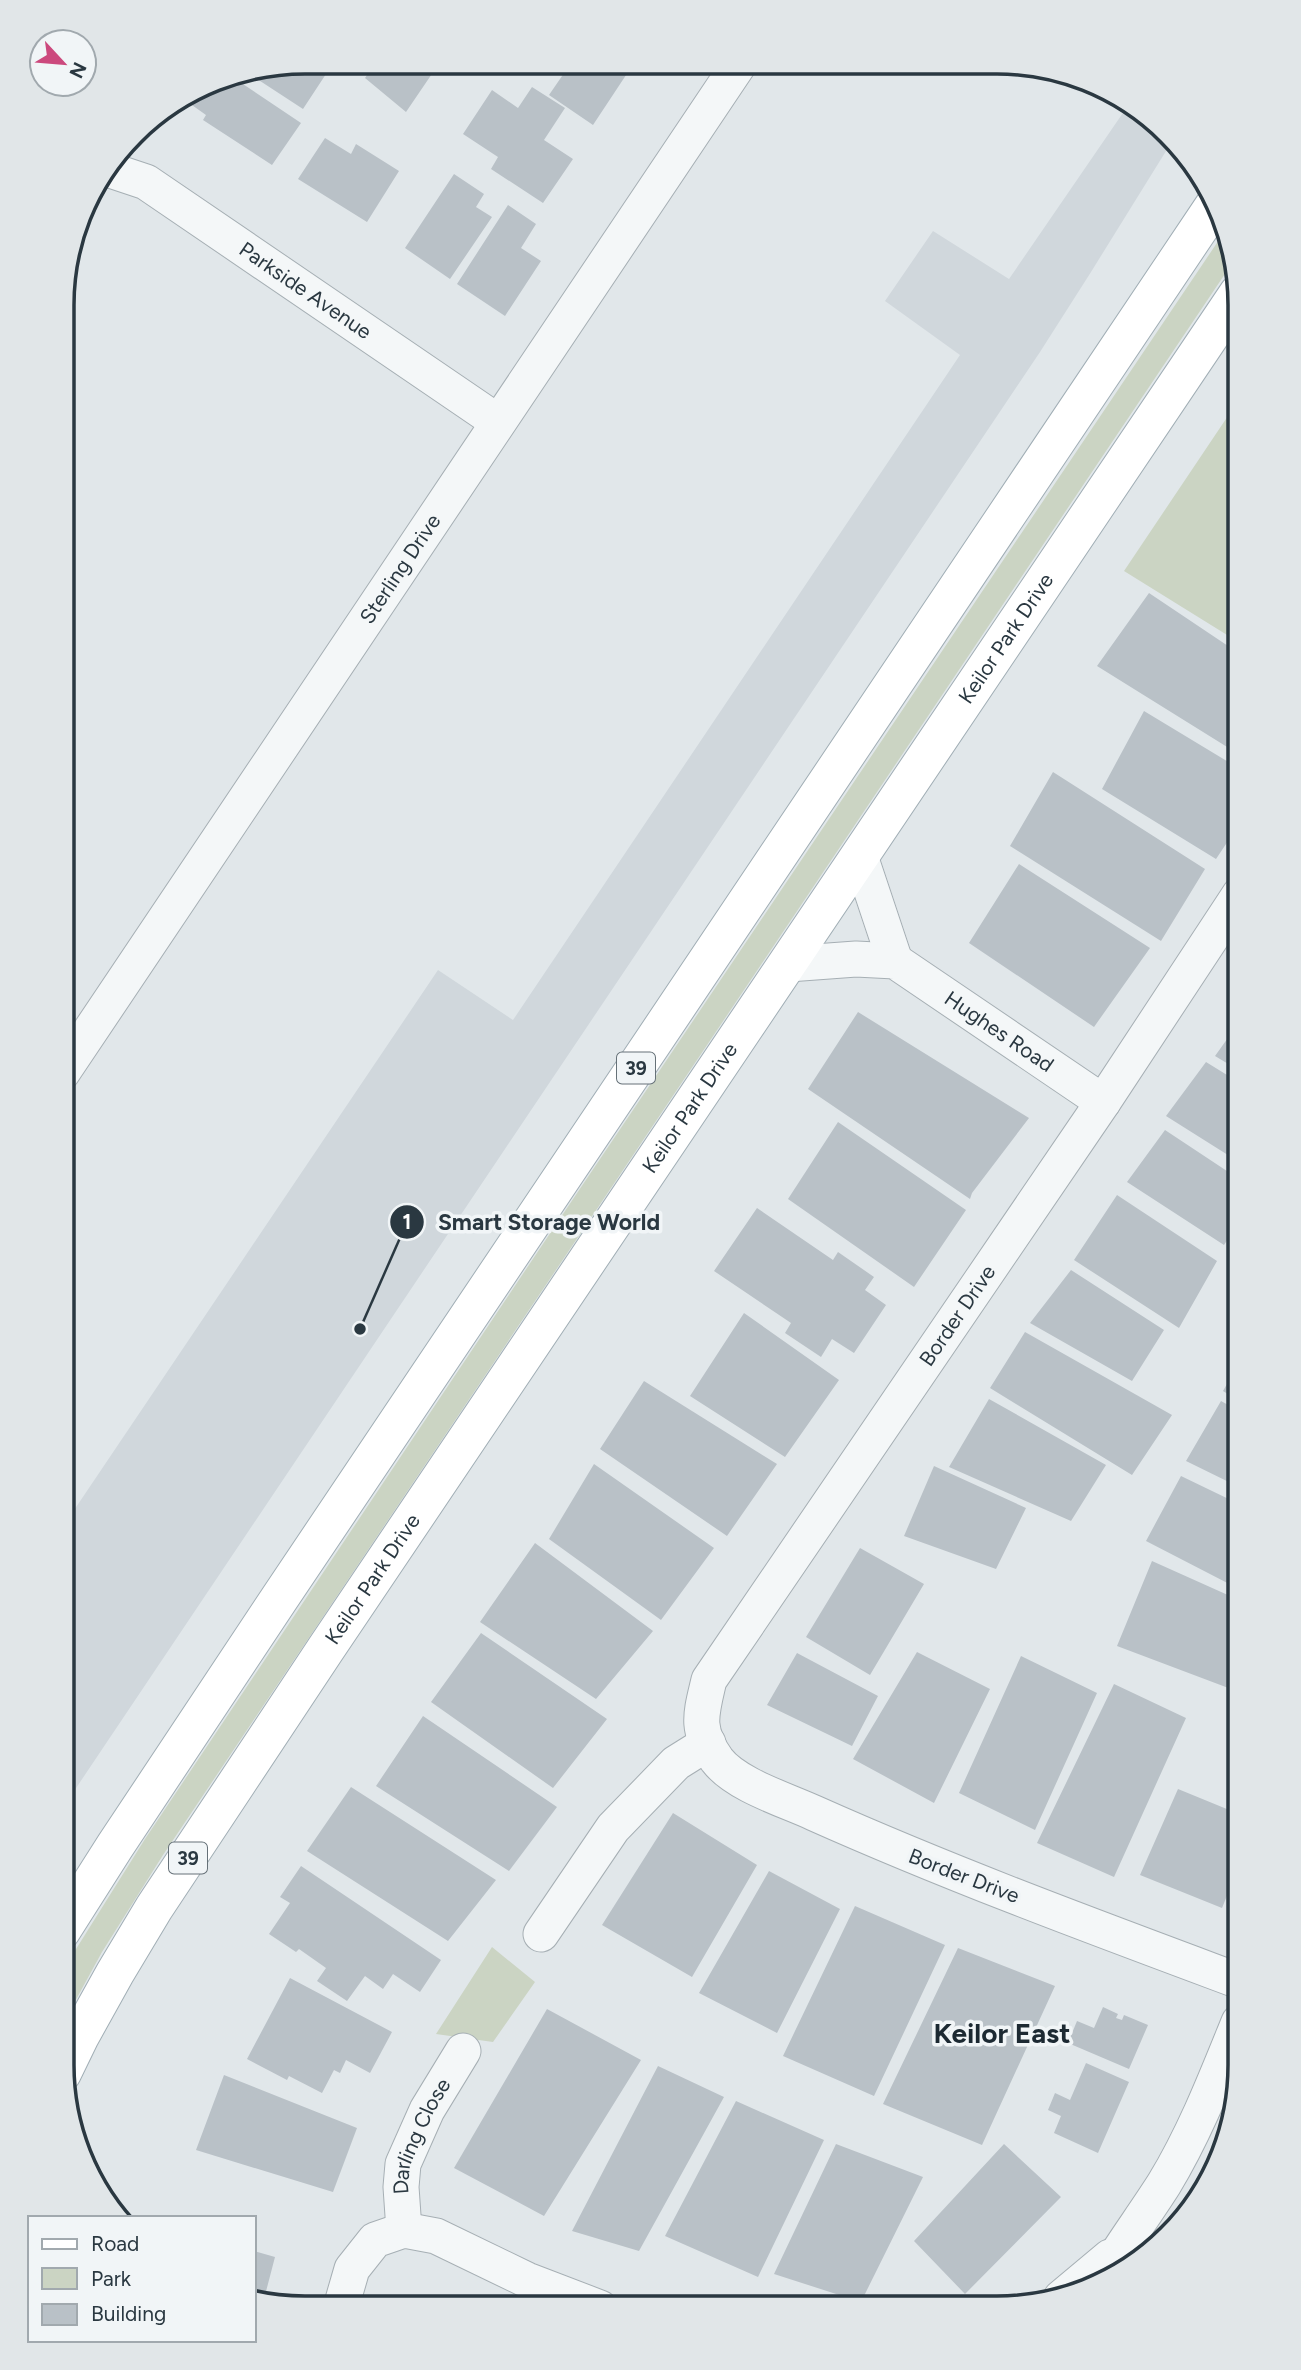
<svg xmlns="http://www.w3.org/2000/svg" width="1301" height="2370" font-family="Figtree,sans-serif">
	<rect width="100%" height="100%" fill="#e1e7ea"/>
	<path fill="#d0d7dc" d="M 1127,107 L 1157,121 L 1171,143 L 1091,272 L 1040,352 L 62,1809 L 62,1691 L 65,1685 L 62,1683 L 62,1528 L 438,970 L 513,1020 L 960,355 L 885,301 L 933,231 L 1009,279 Z"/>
	<path fill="#cbd4c3" d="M 1227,228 L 1233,262 L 163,1855 L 102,1952 L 61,2027 L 61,1973 L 145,1839 L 565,1211 Z
		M 1240,398 L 1240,643 L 1124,571 Z
		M 492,1947 L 535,1982 L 493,2042 L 436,2034 Z"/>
	<path fill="#b9c1c7" d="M 307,61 L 326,74 L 303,109 L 251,75 L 253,71 Z
		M 376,62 L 440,62 L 406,112 L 365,78 Z
		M 571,63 L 634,63 L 593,125 L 549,95 Z
		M 231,76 L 301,123 L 272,165 L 203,120 L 206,115 L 182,98 L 212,80 Z
		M 532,87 L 565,108 L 544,140 L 573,159 L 543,203 L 491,169 L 498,157 L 463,134 L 492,90 L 518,108 Z
		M 325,138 L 351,154 L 356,144 L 399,171 L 367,222 L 298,179 Z
		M 454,174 L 484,194 L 476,207 L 492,217 L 450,279 L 405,248 Z
		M 508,205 L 536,224 L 521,248 L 541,261 L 505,316 L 457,284 Z
		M 1149,593 L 1240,654 L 1240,755 L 1097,666 Z
		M 1144,711 L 1240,769 L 1240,823 L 1216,859 L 1102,789 Z
		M 1053,772 L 1205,869 L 1161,941 L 1010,846 Z
		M 1019,864 L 1150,948 L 1094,1027 L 969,943 Z
		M 858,1012 L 1029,1118 L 972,1193 L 970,1199 L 808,1089 Z
		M 1240,1021 L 1240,1071 L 1215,1056 Z
		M 1206,1062 L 1240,1083 L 1239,1162 L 1166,1116 Z
		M 838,1122 L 966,1210 L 914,1287 L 788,1199 Z
		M 1165,1130 L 1239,1179 L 1239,1222 L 1224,1245 L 1127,1182 Z
		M 1117,1195 L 1217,1261 L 1179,1328 L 1074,1260 Z
		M 757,1208 L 833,1260 L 838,1252 L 874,1277 L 865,1290 L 886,1305 L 854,1353 L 832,1339 L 821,1357 L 785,1333 L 791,1323 L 714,1271 Z
		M 1071,1270 L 1164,1330 L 1132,1381 L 1030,1323 Z
		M 744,1313 L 839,1380 L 785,1457 L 690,1396 Z
		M 1025,1332 L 1172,1415 L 1132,1475 L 990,1388 Z
		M 1239,1363 L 1239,1401 L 1223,1391 Z
		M 644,1381 L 777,1464 L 727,1536 L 600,1449 Z
		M 989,1399 L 1106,1465 L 1071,1521 L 949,1467 Z
		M 1221,1401 L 1239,1411 L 1239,1487 L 1186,1461 Z
		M 594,1464 L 714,1548 L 661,1620 L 549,1539 Z
		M 934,1466 L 1026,1508 L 996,1569 L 904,1536 Z
		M 1181,1476 L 1239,1504 L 1239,1589 L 1146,1541 Z
		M 535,1543 L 653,1631 L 596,1699 L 480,1622 Z
		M 860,1548 L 924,1584 L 870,1675 L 806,1637 Z
		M 1152,1561 L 1239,1600 L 1239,1692 L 1117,1646 Z
		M 481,1633 L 607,1719 L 553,1788 L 431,1702 Z
		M 917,1652 L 990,1689 L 934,1803 L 853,1759 Z
		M 797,1653 L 878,1696 L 852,1746 L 767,1705 Z
		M 1021,1656 L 1097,1693 L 1035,1830 L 959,1793 Z
		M 1114,1684 L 1186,1718 L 1114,1877 L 1037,1843 Z
		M 423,1716 L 557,1807 L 509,1871 L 376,1786 Z
		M 351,1787 L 496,1880 L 448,1941 L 307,1851 Z
		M 1178,1789 L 1239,1814 L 1239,1866 L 1222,1908 L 1140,1875 Z
		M 673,1813 L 757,1865 L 692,1977 L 602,1925 Z
		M 301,1866 L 441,1960 L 420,1992 L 393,1974 L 383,1989 L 365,1976 L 347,2001 L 317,1981 L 326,1968 L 299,1949 L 296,1952 L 269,1934 L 290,1903 L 280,1897 Z
		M 769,1871 L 840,1909 L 777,2033 L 699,1993 Z
		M 855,1906 L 945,1945 L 874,2096 L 783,2056 Z
		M 958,1948 L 1055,1986 L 982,2145 L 883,2104 Z
		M 290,1978 L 392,2032 L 370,2073 L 346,2060 L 340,2073 L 334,2070 L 322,2093 L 289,2076 L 287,2080 L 247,2059 Z
		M 1103,2007 L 1118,2014 L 1116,2018 L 1122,2020 L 1124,2015 L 1148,2025 L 1129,2069 L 1068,2043 L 1077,2021 L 1094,2028 Z
		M 547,2009 L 641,2060 L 544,2216 L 454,2168 Z
		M 1086,2063 L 1129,2082 L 1098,2153 L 1054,2133 L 1061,2116 L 1048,2110 L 1055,2093 L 1070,2100 Z
		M 658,2066 L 724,2097 L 639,2251 L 572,2231 Z
		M 224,2075 L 357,2128 L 333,2192 L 196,2150 Z
		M 736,2101 L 824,2140 L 758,2277 L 665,2236 Z
		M 836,2144 L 923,2177 L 861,2302 L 774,2274 Z
		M 1004,2144 L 1061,2197 L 965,2294 L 914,2241 Z
		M 254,2251 L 275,2257 L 263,2303 L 254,2299 Z"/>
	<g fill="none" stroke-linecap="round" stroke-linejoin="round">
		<g stroke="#a6afb4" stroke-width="37">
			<g id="minor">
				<path id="s1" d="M 107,169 L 146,182 L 498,422"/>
				<path d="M 860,856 L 895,961"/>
				<path id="s2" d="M 788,964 L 856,959 L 895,961 L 1103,1102"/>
				<path id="s3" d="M 62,1073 L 739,64"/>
				<path d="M 541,1934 L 613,1828 L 676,1763 L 708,1743"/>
				<path id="s4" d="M 1239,1981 C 1097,1928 953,1875 814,1813 C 786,1800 736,1785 717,1760 C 695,1729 701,1714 709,1680 L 1103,1102 L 1240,894"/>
				<path id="s5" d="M 404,2230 L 401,2187 L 403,2164 L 427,2110 L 463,2051"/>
				<path d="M 1099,2283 C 1119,2249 1143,2217 1164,2184 C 1195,2133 1217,2076 1239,2022"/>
				<path d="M 1061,2298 L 1110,2257"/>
				<path d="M 341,2307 L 352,2269 L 375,2240 L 404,2230 L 436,2236 L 527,2280 L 600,2308"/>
			</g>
		</g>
		<g stroke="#a1aeb5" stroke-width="40">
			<g id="primary">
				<path d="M 61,1931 L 115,1846 L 279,1599 L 1214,206"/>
				<path id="s6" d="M 62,2073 L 80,2036 L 115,1973 L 154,1908 L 325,1650 L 1238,294"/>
			</g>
		</g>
		<use href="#minor" stroke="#f4f7f8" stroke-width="35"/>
		<use href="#primary" stroke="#fff" stroke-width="38"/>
	</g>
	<g text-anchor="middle" stroke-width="7" stroke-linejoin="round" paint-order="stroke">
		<g fill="#f1f5f7" stroke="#667178" stroke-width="2">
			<rect x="617" y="1052.5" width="38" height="31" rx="5"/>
			<rect x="169" y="1842.5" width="38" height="31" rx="5"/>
		</g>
		<g font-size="19" font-weight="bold" fill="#2a3841">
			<text x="636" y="1075">39</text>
			<text x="188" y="1865">39</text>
		</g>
		<g font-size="21" fill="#2a3841" stroke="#f1f5f7">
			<text dy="7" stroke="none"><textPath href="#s1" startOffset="234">Parkside Avenue</textPath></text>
			<text dy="7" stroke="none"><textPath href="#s3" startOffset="607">Sterling Drive</textPath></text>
			<text dy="7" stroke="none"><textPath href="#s6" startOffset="1718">Keilor Park Drive</textPath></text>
			<text dy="7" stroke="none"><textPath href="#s2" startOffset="233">Hughes Road</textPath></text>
			<text dy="7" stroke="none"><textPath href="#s6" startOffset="1152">Keilor Park Drive</textPath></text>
			<text dy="7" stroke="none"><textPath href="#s4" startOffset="1094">Border Drive</textPath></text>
			<text dy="7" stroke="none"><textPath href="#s6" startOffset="584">Keilor Park Drive</textPath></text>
			<text transform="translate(964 1876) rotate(21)" y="7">Border Drive</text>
			<text dy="7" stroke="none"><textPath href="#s5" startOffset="98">Darling Close</textPath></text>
		</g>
		<g font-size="28" font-weight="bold" fill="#1c2932" stroke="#f1f5f7">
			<text x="1002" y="2043">Keilor East</text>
		</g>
	</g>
	<path d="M0 0H1301V2370H0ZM305 74H997A231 231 0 0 1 1228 305V2065A231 231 0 0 1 997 2296H305A231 231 0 0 1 74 2065V305A231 231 0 0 1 305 74Z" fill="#e1e6e8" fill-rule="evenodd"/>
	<path fill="none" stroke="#2a3841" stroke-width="3.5" d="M305 74H997A231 231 0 0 1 1228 305V2065A231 231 0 0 1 997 2296H305A231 231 0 0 1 74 2065V305A231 231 0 0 1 305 74Z"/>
	<path fill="none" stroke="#2a3841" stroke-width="2.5" d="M360 1329L407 1222"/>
	<g fill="#2a3841" stroke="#f1f5f7" stroke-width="2.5">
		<circle cx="360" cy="1329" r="7"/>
		<circle cx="407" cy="1222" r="18"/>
	</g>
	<g font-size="21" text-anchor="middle" font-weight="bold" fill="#fff">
		<text x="407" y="1229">1</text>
	</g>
	<g font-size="23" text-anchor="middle" font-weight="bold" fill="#2a3841" stroke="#f1f5f7" stroke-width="7" stroke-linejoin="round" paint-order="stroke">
		<text x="549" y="1230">Smart Storage World</text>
	</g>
	<rect x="28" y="2216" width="228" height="126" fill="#f1f5f7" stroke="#a1a9ae" stroke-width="2"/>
	<rect x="42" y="2239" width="35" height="10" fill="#ffffff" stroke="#a1a9ae" stroke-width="2"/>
	<text x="91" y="2251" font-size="21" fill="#2a3841">Road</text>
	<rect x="42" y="2268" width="35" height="21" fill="#cbd4c3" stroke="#a1a9ae" stroke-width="2"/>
	<text x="91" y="2286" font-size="21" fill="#2a3841">Park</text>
	<rect x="42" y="2304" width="35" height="21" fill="#b9c1c7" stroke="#a1a9ae" stroke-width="2"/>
	<text x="91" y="2321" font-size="21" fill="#2a3841">Building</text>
	<g transform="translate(63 63) rotate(116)"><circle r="33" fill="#f1f5f7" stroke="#a1a9ae" stroke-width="2"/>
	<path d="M0-5L12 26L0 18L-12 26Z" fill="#cc497d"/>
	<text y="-10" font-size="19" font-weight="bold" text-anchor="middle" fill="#2a3841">N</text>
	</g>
</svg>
